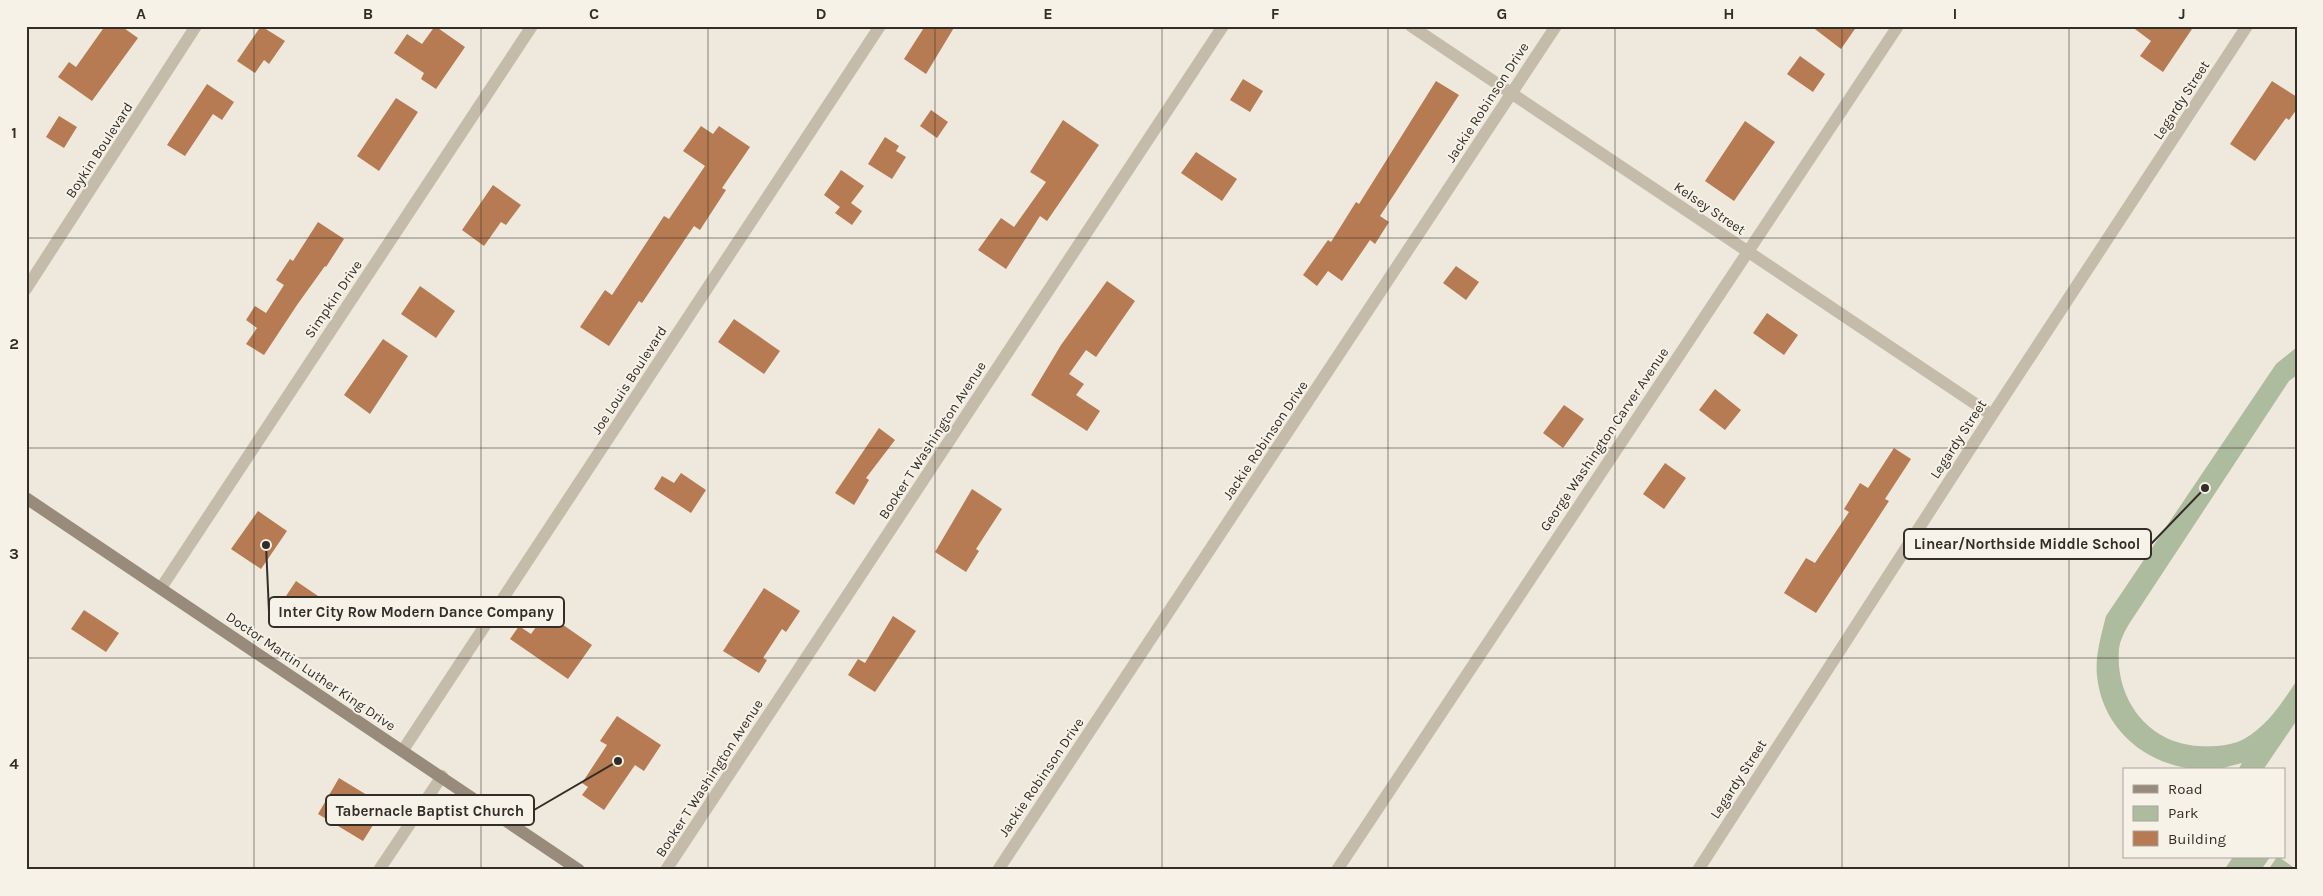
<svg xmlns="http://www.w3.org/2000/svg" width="2323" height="896" font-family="Karla,sans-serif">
	<rect width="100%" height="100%" fill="#eee9dc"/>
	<path fill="#adbb9e" d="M 2297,347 L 2297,375 L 2289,381 L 2129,624 C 2125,631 2120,640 2119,649 C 2115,698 2147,743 2199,746 C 2212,747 2231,746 2244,739 C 2268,725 2282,703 2297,680 L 2297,720 L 2263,770 L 2238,770 L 2242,763 C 2232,765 2220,770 2209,770 C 2153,770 2103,734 2097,676 C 2095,656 2101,636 2106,616 L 2276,364 Z
		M 2233,857 L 2270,857 L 2261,870 L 2224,870 Z
		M 2277,857 L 2279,857 L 2297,870 L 2268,870 Z"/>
	<path fill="#b67b52" d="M 105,26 L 121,26 L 138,38 L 92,101 L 58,77 L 69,62 L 76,67 Z
		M 261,26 L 285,41 L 269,64 L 264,60 L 255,73 L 237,61 Z
		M 435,26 L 465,47 L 436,89 L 421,79 L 424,73 L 394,53 L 407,34 L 422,44 Z
		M 925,26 L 955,26 L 926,74 L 904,59 Z
		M 1811,26 L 1857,26 L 1841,49 Z
		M 2131,26 L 2194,26 L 2163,72 L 2140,56 L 2151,41 Z
		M 1800,56 L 1825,74 L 1813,92 L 1787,74 Z
		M 1243,79 L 1263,91 L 1250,112 L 1230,100 Z
		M 1436,81 L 1459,95 L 1380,216 L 1389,222 L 1375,244 L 1370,240 L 1342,281 L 1328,271 L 1317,286 L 1303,275 L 1328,240 L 1331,242 L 1356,202 L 1359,204 Z
		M 2272,81 L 2297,97 L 2297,109 L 2289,120 L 2286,118 L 2255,161 L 2230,144 Z
		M 207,84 L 234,102 L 222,120 L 213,114 L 185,156 L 167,145 Z
		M 396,98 L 418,112 L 379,171 L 357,156 Z
		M 931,110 L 948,122 L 937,138 L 920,126 Z
		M 59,116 L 77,127 L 64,148 L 46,137 Z
		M 1063,120 L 1099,145 L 1047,221 L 1040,216 L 1006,269 L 978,250 L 1001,218 L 1014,227 L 1046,182 L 1030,172 Z
		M 1745,121 L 1775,142 L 1734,201 L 1705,181 Z
		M 701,126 L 713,134 L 719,126 L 750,147 L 722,188 L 726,190 L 700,230 L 694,226 L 642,303 L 639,301 L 609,346 L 580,327 L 605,290 L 612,295 L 664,216 L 669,219 L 705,166 L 683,151 Z
		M 885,137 L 899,146 L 896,151 L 906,157 L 892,179 L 868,164 Z
		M 1196,152 L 1237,179 L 1222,201 L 1181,173 Z
		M 841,170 L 864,186 L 851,203 L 862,211 L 852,225 L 835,213 L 840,207 L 824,195 Z
		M 493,185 L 521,205 L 506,225 L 501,222 L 484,246 L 462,230 Z
		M 318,222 L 344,239 L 326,267 L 325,266 L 297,305 L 264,355 L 246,344 L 257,328 L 246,320 L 255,306 L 266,313 L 284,285 L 276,280 L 290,259 L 293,261 Z
		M 1456,266 L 1479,282 L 1466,300 L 1443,283 Z
		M 1107,281 L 1135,301 L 1096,357 L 1086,350 L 1069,374 L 1084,384 L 1076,395 L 1100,411 L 1087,431 L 1031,395 L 1061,345 Z
		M 420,286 L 455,311 L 436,338 L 401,314 Z
		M 1767,313 L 1798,335 L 1784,355 L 1753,333 Z
		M 734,319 L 780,351 L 764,374 L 718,342 Z
		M 383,339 L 408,356 L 370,414 L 344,395 Z
		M 1715,389 L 1741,410 L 1725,430 L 1699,410 Z
		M 1564,405 L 1584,419 L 1563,448 L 1543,433 Z
		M 879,428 L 895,440 L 866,478 L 869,480 L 854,505 L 835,493 Z
		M 1894,448 L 1911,459 L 1885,499 L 1889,501 L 1816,613 L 1784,593 L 1806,558 L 1815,563 L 1849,512 L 1844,509 L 1860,483 L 1868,488 Z
		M 1665,463 L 1686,478 L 1664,509 L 1643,494 Z
		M 681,473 L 706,490 L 691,513 L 654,489 L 662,476 L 674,483 Z
		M 972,489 L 1002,509 L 976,549 L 979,551 L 966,572 L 935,552 Z
		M 258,511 L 287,531 L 261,569 L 231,549 Z
		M 296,581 L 318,596 L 306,614 L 284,599 Z
		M 764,588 L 800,611 L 786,632 L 782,629 L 763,658 L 767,660 L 759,673 L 723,651 Z
		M 84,610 L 119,633 L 106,652 L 71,629 Z
		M 546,613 L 592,645 L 568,679 L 510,639 L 519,626 L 531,634 Z
		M 893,616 L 916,631 L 875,692 L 848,675 L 858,659 L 865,663 Z
		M 617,716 L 661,745 L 644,771 L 635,765 L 604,810 L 582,795 L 588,787 L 582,783 L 607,745 L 600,741 Z
		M 339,778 L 385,806 L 363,841 L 318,814 Z"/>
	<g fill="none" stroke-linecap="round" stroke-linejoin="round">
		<path stroke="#c5bbaa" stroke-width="12" d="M 1411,26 L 1992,415
			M 26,289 L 196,26
			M 161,588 L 532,26
			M 403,750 L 880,26
			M 379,870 L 442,776
			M 666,870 L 1223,26
			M 998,870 L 1556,26
			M 1337,870 L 1898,26
			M 1698,870 L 1992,415 L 2247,26"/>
		<path stroke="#988b7b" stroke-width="12" d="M 26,498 L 579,870"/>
	</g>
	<path fill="none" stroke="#332d28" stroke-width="1" stroke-opacity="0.55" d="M 254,26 L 254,870M 481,26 L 481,870M 708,26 L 708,870M 935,26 L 935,870M 1162,26 L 1162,870M 1388,26 L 1388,870M 1615,26 L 1615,870M 1842,26 L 1842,870M 2069,26 L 2069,870M 26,238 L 2297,238M 26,448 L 2297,448M 26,658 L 2297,658"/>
	<g text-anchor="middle" stroke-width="4" stroke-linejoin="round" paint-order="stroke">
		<g font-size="14" fill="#332d28" stroke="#f7f2e8">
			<text transform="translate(2181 100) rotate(-57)" y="5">Legardy Street</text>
			<text transform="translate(1487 102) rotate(-57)" y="5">Jackie Robinson Drive</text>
			<text transform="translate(99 150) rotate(-57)" y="5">Boykin Boulevard</text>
			<text transform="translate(1710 208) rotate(34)" y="5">Kelsey Street</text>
			<text transform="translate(333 299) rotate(-56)" y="5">Simpkin Drive</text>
			<text transform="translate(629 380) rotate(-57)" y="5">Joe Louis Boulevard</text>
			<text transform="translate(1604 439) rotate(-56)" y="5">George Washington Carver Avenue</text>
			<text transform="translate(1958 439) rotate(-57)" y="5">Legardy Street</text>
			<text transform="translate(932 440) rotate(-57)" y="5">Booker T Washington Avenue</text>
			<text transform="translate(1265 440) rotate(-56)" y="5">Jackie Robinson Drive</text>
			<text transform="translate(311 671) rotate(34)" y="5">Doctor Martin Luther King Drive</text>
			<text transform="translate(1041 777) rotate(-56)" y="5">Jackie Robinson Drive</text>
			<text transform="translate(709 778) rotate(-57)" y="5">Booker T Washington Avenue</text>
			<text transform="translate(1738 779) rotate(-57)" y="5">Legardy Street</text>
		</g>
	</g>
	<path fill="none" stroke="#332d28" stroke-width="2" d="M2205 488L2151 544M266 545L269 612M618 761L534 810"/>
	<g fill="#332d28" stroke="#f7f2e8" stroke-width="2">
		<circle cx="2205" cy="488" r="5"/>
		<circle cx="266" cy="545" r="5"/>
		<circle cx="618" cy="761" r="5"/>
	</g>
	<g fill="#f7f2e8" stroke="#332d28" stroke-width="2">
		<rect x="1904" y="529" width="247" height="30" rx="5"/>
		<rect x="269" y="597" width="295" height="30" rx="5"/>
		<rect x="326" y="795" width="208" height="30" rx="5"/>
	</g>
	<g font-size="15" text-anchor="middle" font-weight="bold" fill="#332d28">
		<text x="2027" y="549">Linear/Northside Middle School</text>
		<text x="416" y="617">Inter City Row Modern Dance Company</text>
		<text x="430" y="816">Tabernacle Baptist Church</text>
	</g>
	<rect width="2323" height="896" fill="none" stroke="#f7f2e8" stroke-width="55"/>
	<rect x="2123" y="768" width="162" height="90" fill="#f7f2e8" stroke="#a9a39b"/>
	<rect x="2133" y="785" width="25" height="8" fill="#988b7b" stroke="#a9a39b"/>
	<text x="2168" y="794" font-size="15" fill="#332d28">Road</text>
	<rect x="2133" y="806" width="25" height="15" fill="#adbb9e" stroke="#a9a39b"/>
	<text x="2168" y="818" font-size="15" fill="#332d28">Park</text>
	<rect x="2133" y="831" width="25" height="15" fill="#b67b52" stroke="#a9a39b"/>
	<text x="2168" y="844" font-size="15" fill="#332d28">Building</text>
	<rect x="28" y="28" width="2268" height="840" fill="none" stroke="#332d28" stroke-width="2"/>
	<g font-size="16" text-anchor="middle" font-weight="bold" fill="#332d28">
		<text x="141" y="19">A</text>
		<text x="368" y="19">B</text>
		<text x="594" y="19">C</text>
		<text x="821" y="19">D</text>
		<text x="1048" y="19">E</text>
		<text x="1275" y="19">F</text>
		<text x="1502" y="19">G</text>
		<text x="1729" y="19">H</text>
		<text x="1955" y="19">I</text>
		<text x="2182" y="19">J</text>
		<text x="14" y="138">1</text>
		<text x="14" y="349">2</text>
		<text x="14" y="559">3</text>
		<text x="14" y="769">4</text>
	</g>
</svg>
